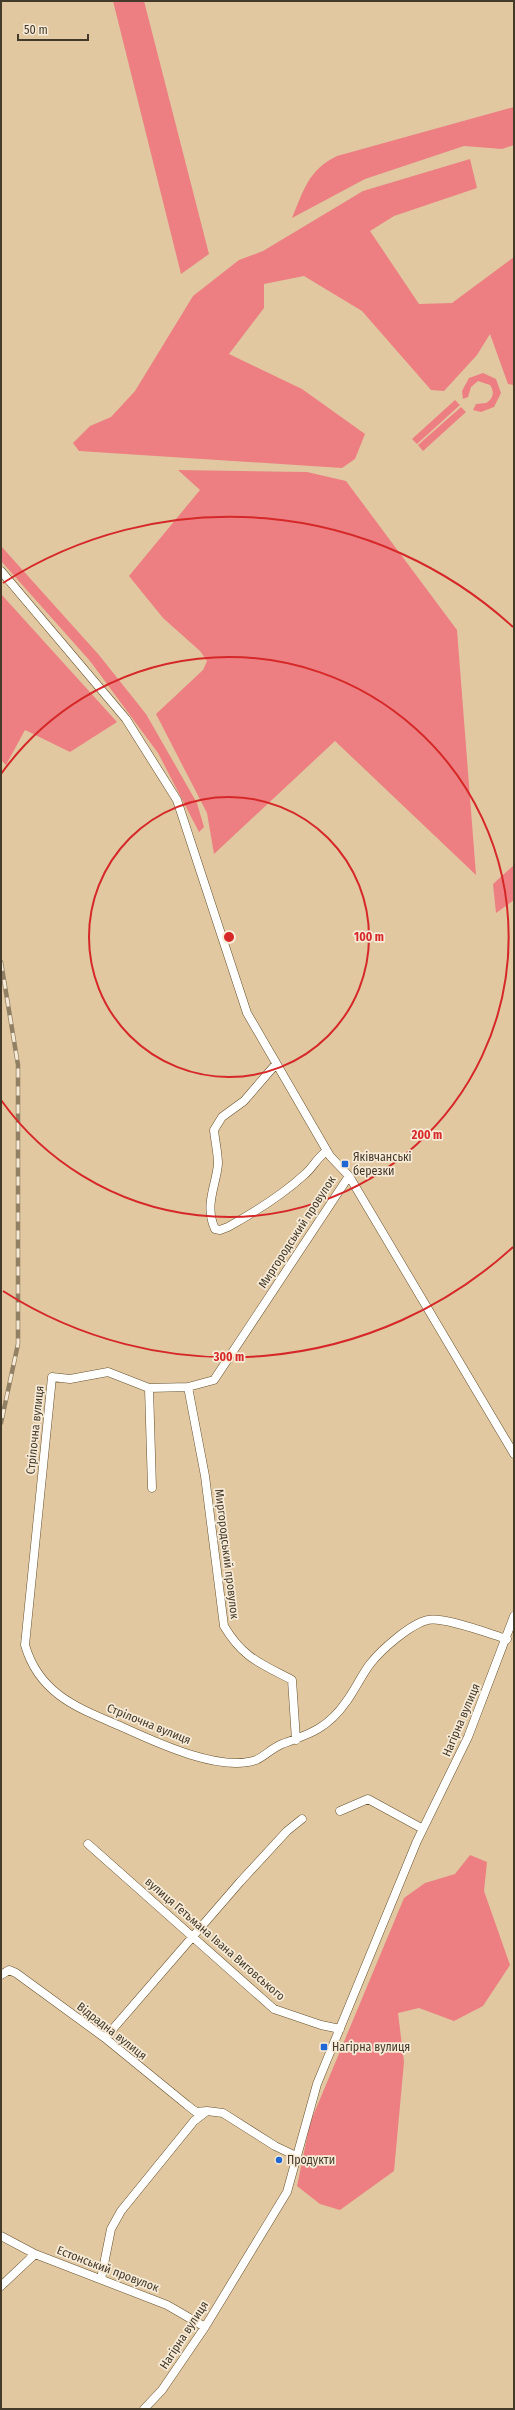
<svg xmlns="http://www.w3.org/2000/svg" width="515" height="2410" font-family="'Fira Sans Condensed',sans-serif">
	<rect width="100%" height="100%" fill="#e1c8a1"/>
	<path fill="#ed7f82" d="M 113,1 L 144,1 L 209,254 L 181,274 Z
		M 514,107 L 514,145 L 502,149 L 464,146 L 365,179 L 292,218 C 304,190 308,170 337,156 Z
		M 470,159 L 477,188 L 394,216 L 370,231 L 419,304 L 452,303 L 514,257 L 514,385 L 508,384 L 490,334 L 477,355 L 444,391 L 431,390 L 362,311 L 304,276 L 264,284 L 264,308 L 229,354 L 302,389 L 365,434 L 355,459 L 342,468 L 79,451 L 73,443 L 90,426 L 111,417 L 135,391 L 193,296 L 239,260 L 263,251 L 363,191 Z
		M 483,373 L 496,379 L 501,393 L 494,407 L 481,412 L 473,410 L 476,404 L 486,403 C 493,399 495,392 490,385 L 478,381 L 471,387 L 468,397 L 463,399 L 462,391 L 469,378 Z
		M 455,400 L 460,405 L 417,444 L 412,439 Z
		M 461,407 L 466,412 L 423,451 L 418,445 Z
		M 178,470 L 307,472 L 346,481 L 457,630 L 476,875 L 335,741 L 214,854 L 207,813 L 156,714 L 203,670 L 207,661 L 200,651 L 163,618 L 129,576 L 200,490 Z
		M 1,546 L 99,655 L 146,714 L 197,803 L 204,827 L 199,832 L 158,753 L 90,661 L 1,561 Z
		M 1,594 L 117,722 L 70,752 L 25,730 L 6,765 L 1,760 Z
		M 514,865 L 514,900 L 496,913 L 493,884 Z
		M 470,1855 L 487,1862 L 484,1891 L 510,1965 L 483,2006 L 454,2021 L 419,2008 L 398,2013 L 404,2062 L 394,2171 L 340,2210 L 320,2204 L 297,2186 L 310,2123 L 404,1898 L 425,1883 L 455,1874 Z"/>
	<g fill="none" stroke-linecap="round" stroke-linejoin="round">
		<g stroke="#67512d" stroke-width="9">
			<path id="street" d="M 1,571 L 126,719 L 177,800 L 247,1013 L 330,1156 L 349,1176 L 514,1454
				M 276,1064 L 244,1101 L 222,1117 L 214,1130 C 215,1141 218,1153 218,1164 C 216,1186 204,1205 215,1229 L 220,1230 L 228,1227 C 255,1212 281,1196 304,1175 C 313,1168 317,1157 327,1151
				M 349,1176 L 214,1380 L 188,1387 L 149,1388 L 108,1372 L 70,1379 L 52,1377 L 25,1645 C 39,1694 78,1708 120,1726 C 153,1741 220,1773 256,1760 C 265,1756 272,1748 282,1744 C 310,1734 328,1728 346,1702 C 355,1690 361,1676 370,1664 C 381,1650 410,1624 428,1620 C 443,1616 490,1634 507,1639
				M 188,1387 L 205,1476 L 224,1626 C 243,1658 260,1663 292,1680 L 296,1740
				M 149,1388 L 152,1488
				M 340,1811 L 368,1799 L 423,1829
				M 88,1844 L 274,2009 L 321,2025 L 340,2029
				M 1,1975 L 9,1970 L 16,1973 L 105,2038 L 187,2105 L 196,2112 L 207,2111
				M 105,2038 L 240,1882 L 287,1831 L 302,1819
				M 1,2236 L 35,2254 L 167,2305 L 205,2327
				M 101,2279 L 111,2229 L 121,2211 L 194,2121 L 207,2111 L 223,2113 L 275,2146 L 296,2156
				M 1,2286 L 35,2254
				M 144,2409 L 162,2390 L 205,2327 L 287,2192 L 317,2084 L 417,1841 L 468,1737 L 514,1616"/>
		</g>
		<use href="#street" stroke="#fff" stroke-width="8"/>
		<g stroke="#928065" stroke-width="4.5">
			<path id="rail" d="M 1,962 L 18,1065 L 18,1344 L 1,1423"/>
		</g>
		<use href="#rail" stroke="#f7ebd7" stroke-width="3" stroke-dasharray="9" stroke-linecap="butt"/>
	</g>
	<g fill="none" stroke="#d62828" stroke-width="2">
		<circle cx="229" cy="937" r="140"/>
		<path d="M1 774A280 280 0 1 1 1 1100"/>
		<path d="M513 1247A420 420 0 0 1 3 1291M3 583A420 420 0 0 1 513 627"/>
	</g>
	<g fill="#2067d3" stroke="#f7ebd7" stroke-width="1.5">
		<rect x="341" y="1160" width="8" height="8" rx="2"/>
		<rect x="320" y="2043" width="8" height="8" rx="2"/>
		<circle cx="279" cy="2160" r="4"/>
	</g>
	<g text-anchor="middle" stroke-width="3.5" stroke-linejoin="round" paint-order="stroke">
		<g font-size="12" fill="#443a2a" stroke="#f7ebd7" text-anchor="start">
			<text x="353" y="1161">Яківчанські<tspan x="353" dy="14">березки</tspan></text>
			<text x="332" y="2051">Нагірна вулиця</text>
			<text x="287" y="2164">Продукти</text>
		</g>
		<g font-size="12" fill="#443a2a" stroke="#f7ebd7">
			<text transform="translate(297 1232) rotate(-57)" y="4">Миргородський провулок</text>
			<text transform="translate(35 1430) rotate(-84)" y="4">Стрілочна вулиця</text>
			<text transform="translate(227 1554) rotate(83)" y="4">Миргородський провулок</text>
			<text transform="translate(461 1720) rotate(-67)" y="4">Нагірна вулиця</text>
			<text transform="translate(149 1724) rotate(22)" y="4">Стрілочна вулиця</text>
			<text transform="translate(215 1939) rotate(41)" y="4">вулиця Гетьмана Івана Виговського</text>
			<text transform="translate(112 2031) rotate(38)" y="4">Відрадна вулиця</text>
			<text transform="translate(108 2269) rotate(21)" y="4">Естонський провулок</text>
			<text transform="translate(184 2335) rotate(-57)" y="4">Нагірна вулиця</text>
		</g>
	</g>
	<circle cx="229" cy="937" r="6" fill="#d62828" stroke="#f7ebd7" stroke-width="2"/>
	<g font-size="12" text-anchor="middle" font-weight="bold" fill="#d62828" stroke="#f7ebd7" stroke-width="3.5" stroke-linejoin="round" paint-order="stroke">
		<text x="369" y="941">100 m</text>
		<text x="427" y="1139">200 m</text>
		<text x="229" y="1361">300 m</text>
	</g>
	<rect width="515" height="2410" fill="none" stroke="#443a2a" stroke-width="4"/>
	<path d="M18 34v6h70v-6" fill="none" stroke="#443a2a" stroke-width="2"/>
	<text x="24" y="34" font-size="12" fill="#443a2a" stroke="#f7ebd7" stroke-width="3" paint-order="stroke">50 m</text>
</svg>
